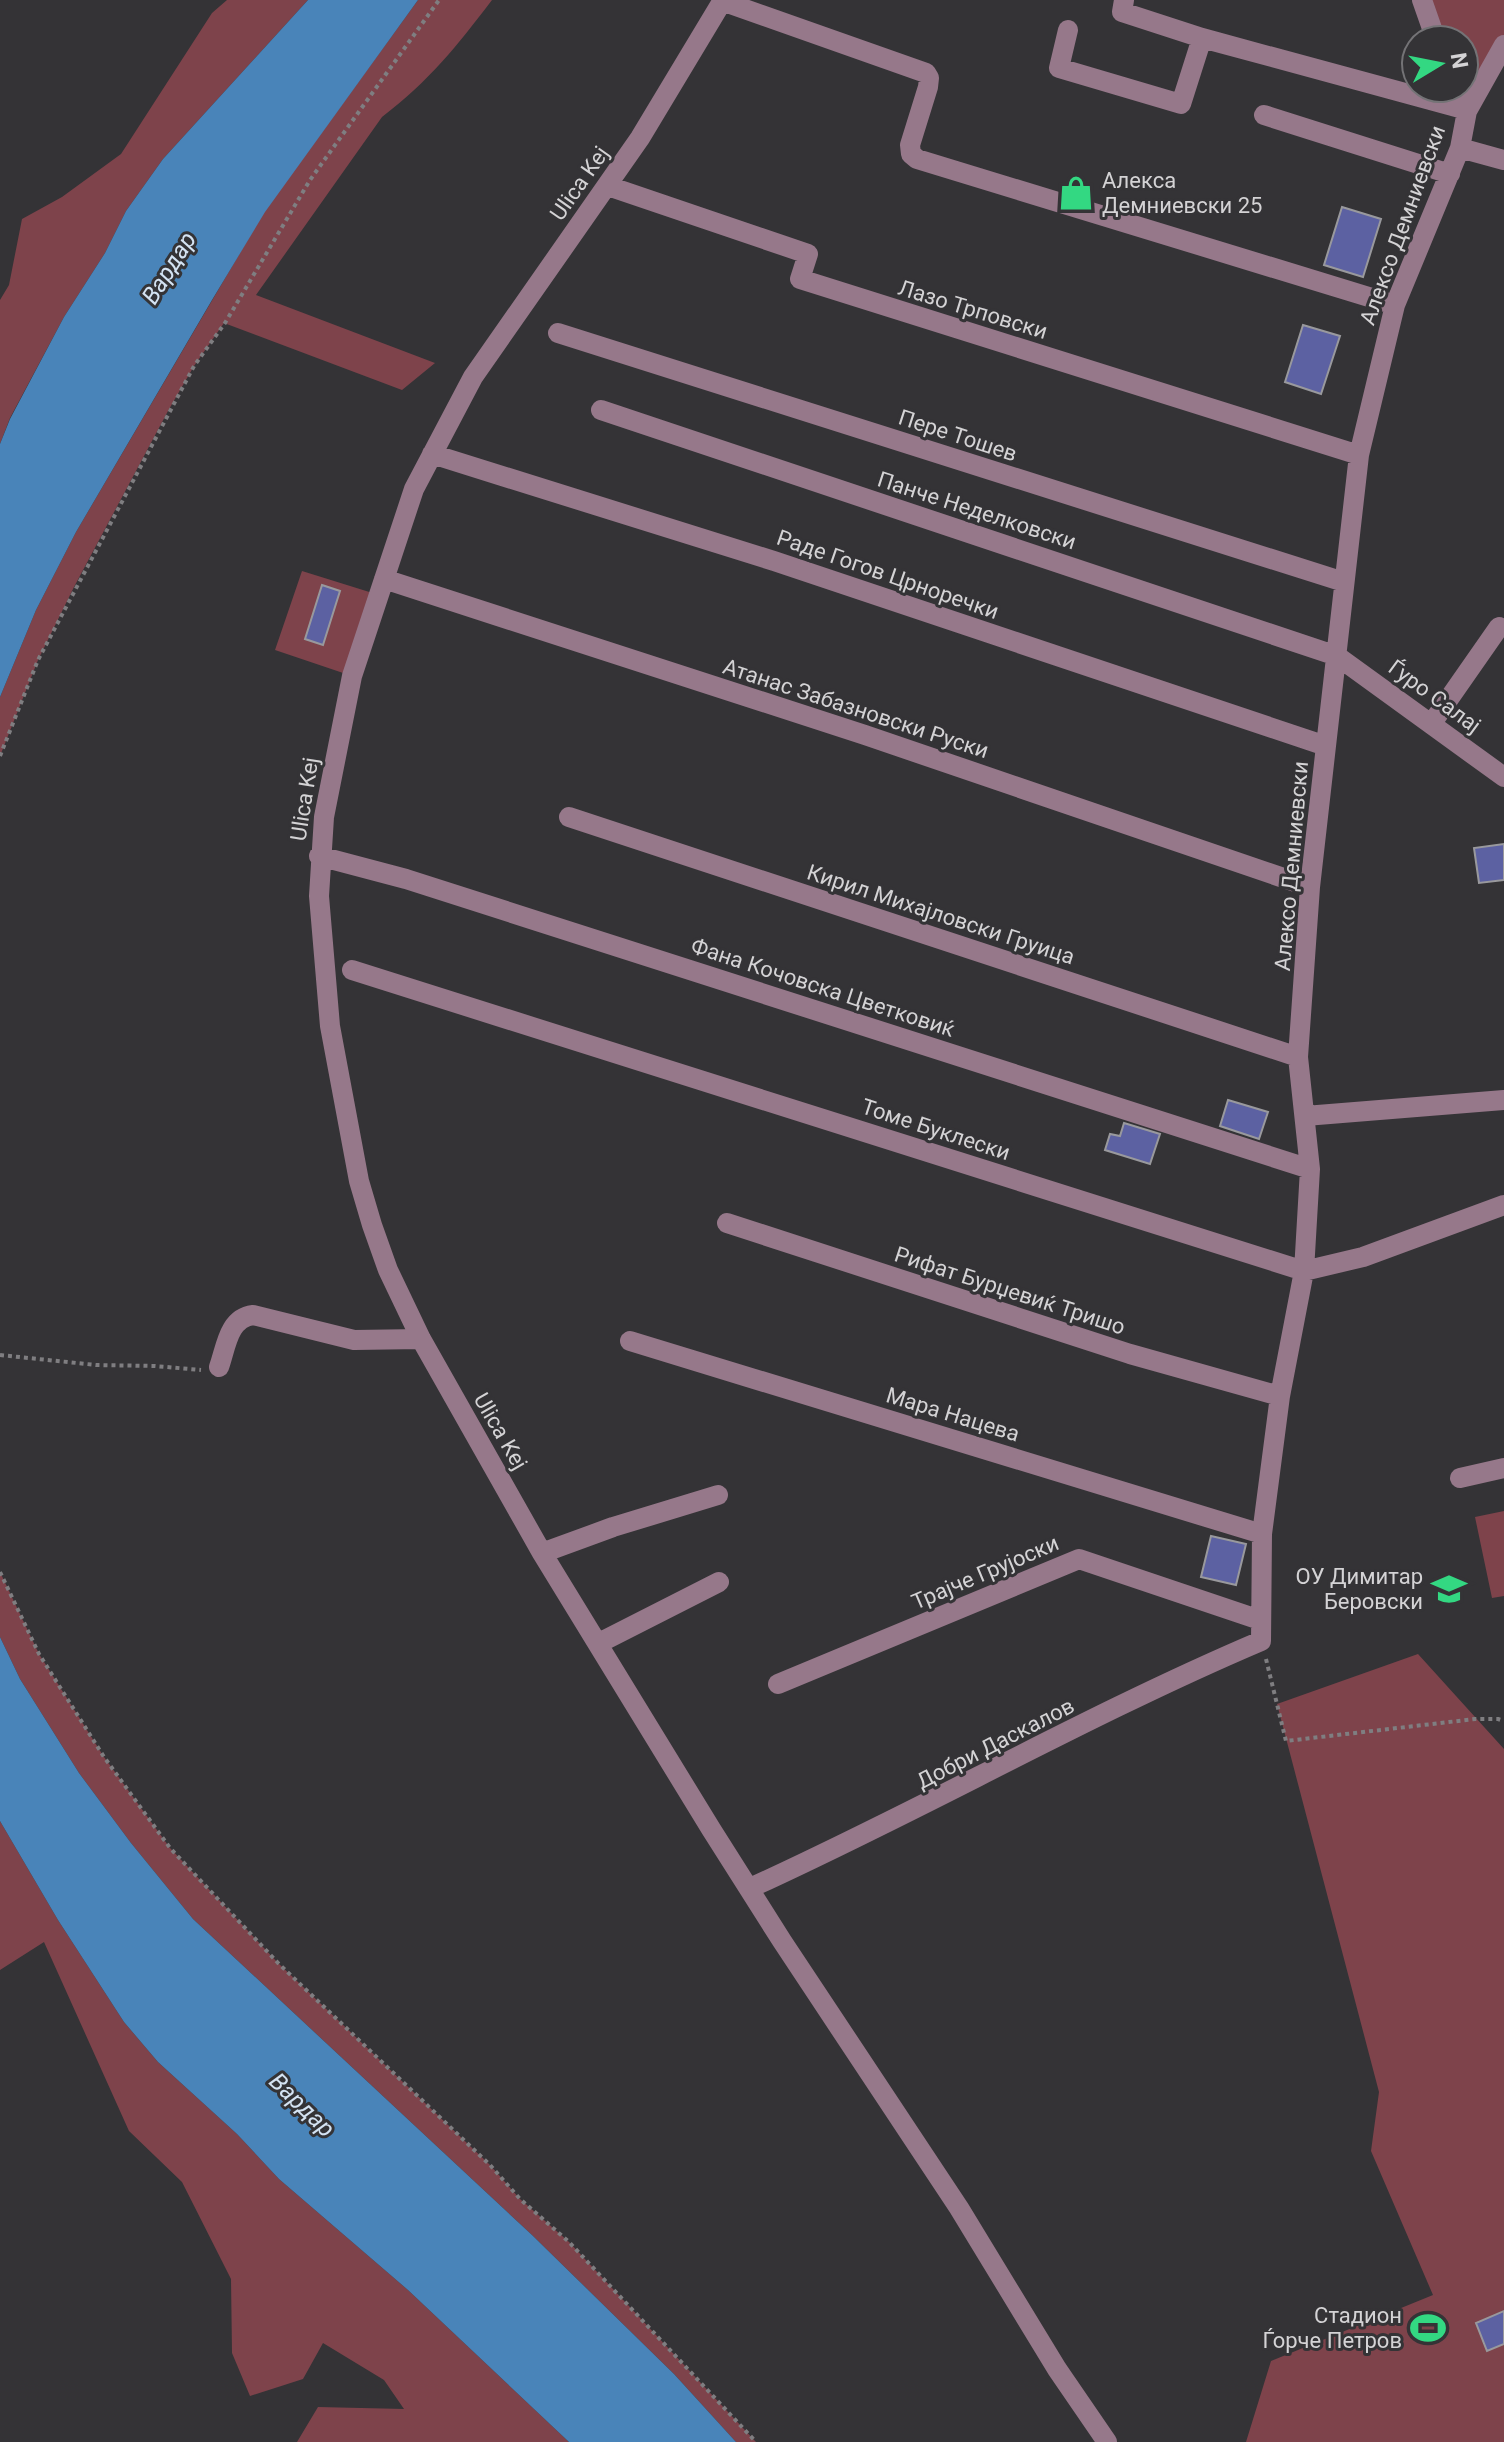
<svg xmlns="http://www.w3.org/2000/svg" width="1504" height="2442" font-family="Roboto,sans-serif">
	<rect width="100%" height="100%" fill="#343336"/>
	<path fill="#7e434b" d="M 227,0 L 308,0 L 163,159 L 126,211 L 105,253 L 64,317 L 10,418 L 0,444 L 0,300 L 9,285 L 22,219 L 62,197 L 121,154 L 212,13 Z
		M 418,0 L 492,0 C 456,47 430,80 382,117 L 256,295 L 435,363 L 402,390 L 224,323 L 194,366 L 168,411 L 74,587 L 38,660 L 0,756 L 0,697 L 36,610 L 76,532 L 264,212 Z
		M 1422,0 L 1504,0 L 1504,45 L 1467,111 L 1453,88 L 1464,88 L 1464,40 L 1436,40 Z
		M 302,571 L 379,595 L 352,676 L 275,650 Z
		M 1504,1511 L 1504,1596 L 1492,1598 L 1475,1517 Z
		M 0,1572 L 39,1654 L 104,1757 L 170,1848 L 278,1963 L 490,2165 L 520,2199 L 569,2242 L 756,2442 L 736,2442 L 674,2374 L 532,2235 L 193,1919 L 131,1843 L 79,1773 L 20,1679 L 0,1637 Z
		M 1418,1654 L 1504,1749 L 1504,2442 L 1246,2442 L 1271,2361 L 1433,2295 L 1371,2151 L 1379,2092 L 1277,1704 Z
		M 0,1821 L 58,1920 L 124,2022 L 158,2062 L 237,2134 L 279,2179 L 408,2290 L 569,2442 L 297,2442 L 318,2407 L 404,2409 L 384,2380 L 323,2343 L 303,2379 L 250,2396 L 232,2353 L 231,2279 L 182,2182 L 129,2131 L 44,1942 L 0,1970 Z"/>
	<path fill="#4984b9" d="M 308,0 L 418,0 L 265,212 L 212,300 L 76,532 L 36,610 L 0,697 L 0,444 L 10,419 L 64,317 L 105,253 L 126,211 L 163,159 Z
		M 0,1637 L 20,1679 L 79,1773 L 131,1843 L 193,1919 L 532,2235 L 674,2374 L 736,2442 L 569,2442 L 408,2290 L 279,2179 L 237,2134 L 158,2062 L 124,2022 L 58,1920 L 0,1821 Z"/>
	<path fill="#5c61a2" stroke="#99999d" stroke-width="2" d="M 1342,207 L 1381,219 L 1363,277 L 1324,265 Z
		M 1303,325 L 1340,336 L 1321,394 L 1285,382 Z
		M 322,585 L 340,591 L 323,645 L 305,639 Z
		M 1504,844 L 1504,880 L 1479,883 L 1474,848 Z
		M 1228,1100 L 1268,1112 L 1259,1139 L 1220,1126 Z
		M 1124,1123 L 1160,1134 L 1150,1164 L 1105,1150 L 1110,1134 L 1120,1136 Z
		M 1211,1536 L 1246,1544 L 1236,1585 L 1201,1577 Z
		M 1504,2311 L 1504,2344 L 1487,2351 L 1476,2323 Z"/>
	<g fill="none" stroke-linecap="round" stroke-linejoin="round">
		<path stroke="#7f7e81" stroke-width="4" stroke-dasharray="4 4" stroke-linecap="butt" d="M 0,756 L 38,660 L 194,366 L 225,323 L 310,180 L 439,0
			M 0,1355 L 96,1365 L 155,1366 L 201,1370
			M 0,1572 L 39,1654 L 104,1757 L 170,1848 L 278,1963 L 490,2165 L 520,2199 L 569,2242 L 756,2442
			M 1266,1659 L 1286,1741 L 1475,1719 L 1498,1719 L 1504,1721"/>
		<path stroke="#96788a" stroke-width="20" d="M 723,0 L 640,138 L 473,377 L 414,489 L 352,676 L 324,817 L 319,896 L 330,1026 L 359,1181 L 372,1225 L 388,1270 L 421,1339 L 542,1553 L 711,1829 L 782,1941 L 959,2208 L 1057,2369 L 1107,2442
			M 1124,0 L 1122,12 L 1202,38 L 1460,108
			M 1422,0 L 1436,40
			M 722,1 L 926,73 L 929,78 L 928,87 L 910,145 L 911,154 L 917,159 L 1395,305
			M 1068,30 L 1059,68 L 1181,104 L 1202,38
			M 1453,88 L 1460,108 L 1467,111
			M 1264,115 L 1450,174
			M 1460,148 L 1504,160
			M 608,186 L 808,254 L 800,279 L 1359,455
			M 558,333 L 1344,582
			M 601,410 L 1337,656 L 1504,777
			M 432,454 L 774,561 L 1326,746
			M 384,579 L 865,735 L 1310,887
			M 1432,723 L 1499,627
			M 569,817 L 1298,1057
			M 319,856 L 406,879 L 1310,1169
			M 352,970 L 1304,1271 L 1363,1257 L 1504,1205
			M 1305,1116 L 1504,1100
			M 727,1223 L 1130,1354 L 1280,1396
			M 630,1341 L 1262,1534
			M 219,1367 C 226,1348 228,1318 253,1315 L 354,1340 L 421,1339
			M 1460,1478 L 1504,1468
			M 542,1553 L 613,1527 L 718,1495
			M 599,1643 L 719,1582
			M 778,1684 L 1079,1559 L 1260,1620
			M 750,1888 C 922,1810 1087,1715 1261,1641 L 1262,1534 L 1280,1396 L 1304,1271 L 1310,1169 L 1298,1057 L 1310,887 L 1359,455 L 1395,305 L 1460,148 L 1467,111 L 1504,45"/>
	</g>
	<defs>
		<g id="shop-bare" transform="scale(2.76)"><path d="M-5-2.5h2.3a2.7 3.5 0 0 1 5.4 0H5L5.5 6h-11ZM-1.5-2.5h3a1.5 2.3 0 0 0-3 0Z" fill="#33d882" stroke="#343336" stroke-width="2.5" paint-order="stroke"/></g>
		<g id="school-bare" transform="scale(2.76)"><path d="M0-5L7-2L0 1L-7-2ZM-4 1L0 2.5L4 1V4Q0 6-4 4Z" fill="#33d882" stroke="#343336" stroke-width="2.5" paint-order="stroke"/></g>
		<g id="stadium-bare" transform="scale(2.76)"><path d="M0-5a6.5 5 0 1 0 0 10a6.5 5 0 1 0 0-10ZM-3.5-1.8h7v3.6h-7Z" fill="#33d882" stroke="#343336" stroke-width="2.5" paint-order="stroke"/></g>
	</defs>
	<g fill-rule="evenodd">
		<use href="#shop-bare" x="1076" y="193"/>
		<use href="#school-bare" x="1449" y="1589"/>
		<use href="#stadium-bare" x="1428" y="2328"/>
	</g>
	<g text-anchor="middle" stroke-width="6" stroke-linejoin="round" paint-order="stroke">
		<g font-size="22" fill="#d4d3d5" stroke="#343336" text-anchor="end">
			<text x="1102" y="188" text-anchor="start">Алекса<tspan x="1102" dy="25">Демниевски 25</tspan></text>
			<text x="1423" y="1584">ОУ Димитар<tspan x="1423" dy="25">Беровски</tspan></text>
			<text x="1402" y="2323">Стадион<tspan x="1402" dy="25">Ѓорче Петров</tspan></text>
		</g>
		<g font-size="22" fill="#d4d3d5" stroke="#343336">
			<text transform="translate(579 183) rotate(-55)" y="8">Ulica Kej</text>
			<text transform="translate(1402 225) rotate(-70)" y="8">Алексо Демниевски</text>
			<text transform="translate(973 309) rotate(17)" y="8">Лазо Трповски</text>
			<text transform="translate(958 435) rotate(18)" y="8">Пере Тошев</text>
			<text transform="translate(977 510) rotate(18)" y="8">Панче Неделковски</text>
			<text transform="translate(888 574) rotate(19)" y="8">Раде Гогов Црноречки</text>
			<text transform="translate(1435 696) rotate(36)" y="8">Ѓуро Салај</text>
			<text transform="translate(856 708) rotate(18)" y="8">Атанас Забазновски Руски</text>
			<text transform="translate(304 799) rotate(-81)" y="8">Ulica Kej</text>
			<text transform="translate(1291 866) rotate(-85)" y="8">Алексо Демниевски</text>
			<text transform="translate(941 914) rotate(18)" y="8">Кирил Михајловски Груица</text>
			<text transform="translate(823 987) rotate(18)" y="8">Фана Кочовска Цветковиќ</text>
			<text transform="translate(936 1129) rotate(18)" y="8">Томе Буклески</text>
			<text transform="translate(1010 1290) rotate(18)" y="8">Рифат Бурџевиќ Тришо</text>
			<text transform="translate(953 1414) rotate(17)" y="8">Мара Нацева</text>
			<text transform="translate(501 1431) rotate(60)" y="8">Ulica Kej</text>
			<text transform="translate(985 1572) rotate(-23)" y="8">Трајче Грујоски</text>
			<text transform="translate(995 1743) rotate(-27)" y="8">Добри Даскалов</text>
		</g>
		<g font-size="24" font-style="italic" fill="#d4e3f3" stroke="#343336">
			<text transform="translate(169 268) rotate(-58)" y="8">Вардар</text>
			<text transform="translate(302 2105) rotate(44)" y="8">Вардар</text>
		</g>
	</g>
	<g transform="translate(1440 64) rotate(80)"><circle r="38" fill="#343336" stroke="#747376" stroke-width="2"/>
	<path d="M0-6L14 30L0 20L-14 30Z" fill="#33d882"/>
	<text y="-12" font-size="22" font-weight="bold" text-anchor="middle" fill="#d4d3d5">N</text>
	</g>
</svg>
